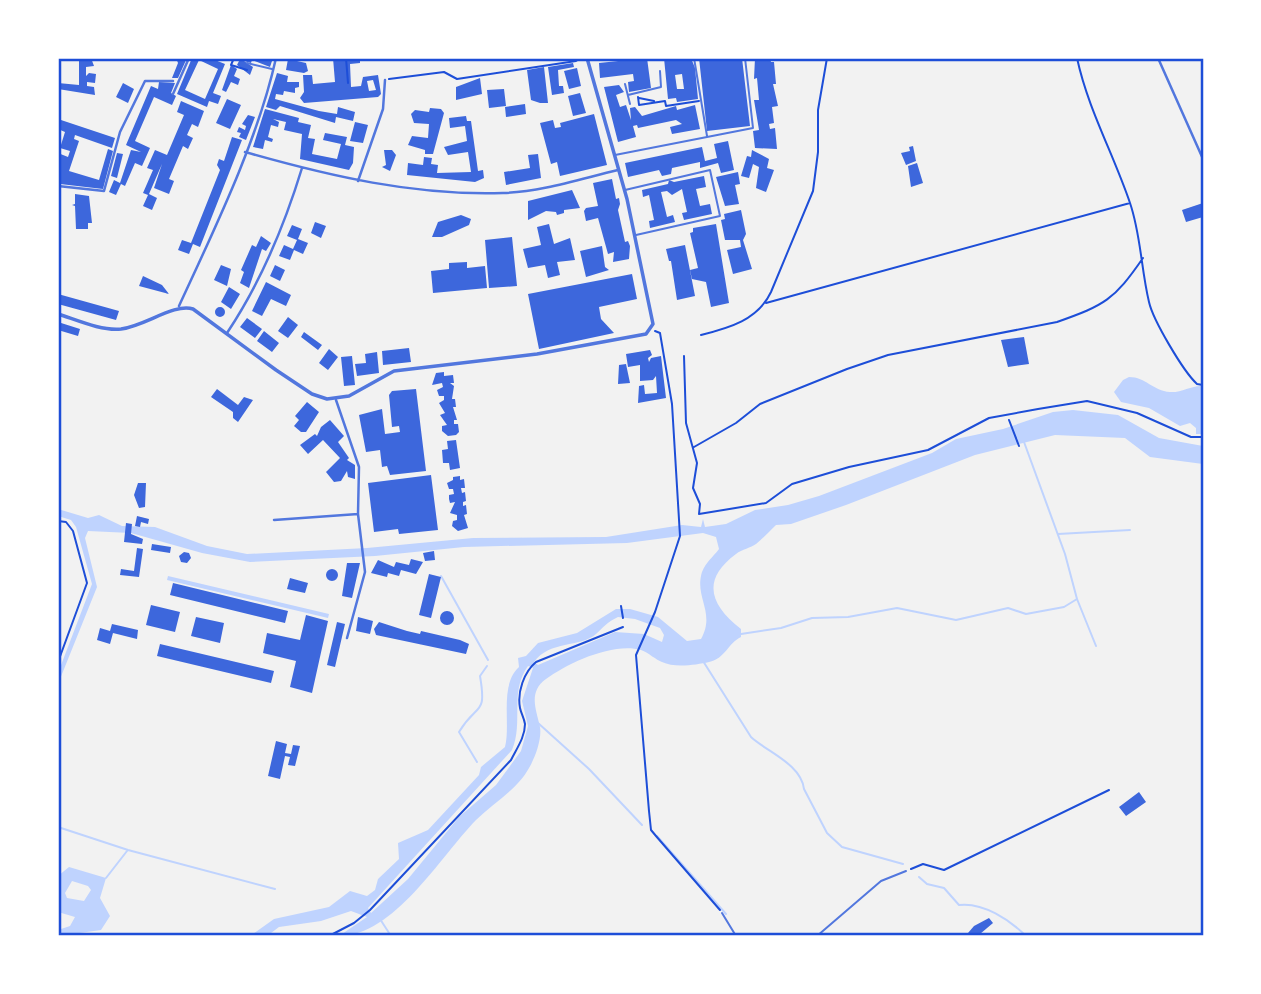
<svg xmlns="http://www.w3.org/2000/svg" width="1261" height="994" font-family="'Titillium Web',sans-serif">
	<rect width="100%" height="100%" fill="#f2f2f2"/>
	<path fill="#bfd3fe" fill-rule="evenodd" d="M 1129,377 C 1146,377 1153,391 1170,392 C 1181,393 1192,385 1203,386 L 1203,434 L 1196,434 L 1196,428 L 1190,423 L 1180,426 L 1149,408 L 1121,402 L 1114,392 L 1123,380 Z
		M 1073,410 L 1118,415 L 1159,438 L 1203,446 L 1203,464 L 1150,457 L 1125,438 L 1055,435 L 975,455 L 846,505 L 791,524 L 776,525 C 770,531 763,538 756,544 C 751,548 742,549 736,554 C 701,580 710,605 741,629 L 741,637 C 728,643 725,659 709,662 C 696,665 674,668 662,662 C 656,660 649,653 641,650 C 613,642 568,663 546,679 C 528,692 536,709 540,727 C 542,739 535,758 529,768 C 517,790 494,802 476,820 C 440,857 394,936 339,936 L 367,917 L 351,911 L 321,921 L 279,927 L 267,936 L 250,936 L 274,919 L 329,907 L 350,891 L 367,896 L 375,890 L 378,879 L 399,859 L 398,843 L 428,830 L 479,775 L 481,767 L 505,747 C 511,724 499,685 519,667 L 518,658 L 526,656 L 538,643 L 577,633 L 616,609 L 630,609 L 658,617 L 687,641 L 701,639 C 716,612 694,598 702,572 C 706,562 713,557 719,549 L 716,537 L 703,533 L 627,543 L 464,547 L 375,556 L 250,562 L 202,553 L 131,533 L 88,531 L 85,538 L 97,587 L 58,684 L 58,673 L 92,584 L 76,527 L 71,520 L 58,516 L 58,509 L 88,518 L 99,515 L 122,526 L 155,527 L 207,546 L 247,554 L 367,548 L 473,538 L 606,537 L 682,525 L 701,527 L 703,519 L 705,527 L 726,524 L 755,510 L 788,505 L 819,496 L 932,453 L 956,439 L 1003,429 L 1053,412 ZM 618,617 L 635,619 L 660,628 L 664,635 L 662,642 L 644,634 L 615,632 L 538,665 L 534,662 C 550,640 580,648 596,634 C 604,627 607,622 618,617 ZM 528,666 L 533,668 L 522,701 L 528,726 L 521,751 L 496,785 L 459,817 L 408,879 L 371,913 L 368,908 L 512,750 C 524,722 509,692 528,666 Z
		M 168,576 L 329,614 L 328,618 L 167,580 Z
		M 69,867 L 106,878 L 100,898 L 110,916 L 101,930 L 58,936 L 58,930 L 70,926 L 75,917 L 58,912 L 58,876 ZM 72,881 L 88,886 L 91,890 L 84,901 L 67,898 L 65,893 Z"/>
	<g fill="none" stroke-linecap="round" stroke-linejoin="round">
		<path stroke="#bfd3fe" stroke-width="2" d="M 1024,442 L 1065,554 L 1077,599 L 1096,646
			M 1058,534 L 1130,530
			M 441,576 L 488,660
			M 741,634 L 781,628 L 812,618 L 848,617 L 897,608 L 956,620 L 1008,608 L 1026,614 L 1064,607 L 1077,599
			M 703,661 L 751,737 C 767,752 801,764 804,789 L 827,833 L 842,847 L 903,864
			M 538,723 L 589,769 L 642,825
			M 477,762 L 459,732 C 477,702 487,717 480,676 L 487,666
			M 58,827 L 128,850 L 275,889
			M 657,836 L 726,914
			M 919,877 L 927,884 L 944,888 L 959,905 C 983,902 1010,920 1026,936
			M 106,878 L 127,851
			M 380,919 L 391,936"/>
	</g>
	<path fill="#3d67dc" fill-rule="evenodd" d="M 91,58 L 94,66 L 86,67 L 86,76 L 89,73 L 96,74 L 95,83 L 87,82 L 87,86 L 94,87 L 95,95 L 58,89 L 58,83 L 79,85 L 79,59 Z
		M 176,58 L 187,58 L 178,78 L 172,78 L 178,63 Z
		M 192,58 L 210,58 L 225,64 L 213,93 L 221,96 L 218,104 L 209,101 L 207,107 L 177,94 ZM 199,60 L 218,69 L 205,99 L 185,90 Z
		M 231,58 L 266,60 L 273,58 L 270,67 L 252,60 L 251,63 L 244,61 L 253,67 L 250,75 L 237,65 L 239,61 Z
		M 333,58 L 360,58 L 360,63 L 350,64 L 351,87 L 361,86 L 363,77 L 378,75 L 381,94 L 378,97 L 304,103 L 300,98 L 304,92 L 303,75 L 312,75 L 313,84 L 335,82 ZM 373,80 L 376,90 L 369,91 L 367,81 Z
		M 647,58 L 651,88 L 629,92 L 628,82 L 634,81 L 633,74 L 600,78 L 599,63 Z
		M 664,58 L 691,58 L 695,68 L 698,99 L 677,102 L 676,98 L 668,99 ZM 682,74 L 684,89 L 677,89 L 675,75 Z
		M 699,58 L 742,58 L 750,126 L 707,131 Z
		M 755,58 L 770,58 L 771,62 L 774,62 L 776,84 L 773,84 L 778,106 L 772,107 L 774,123 L 769,124 L 770,129 L 775,128 L 777,149 L 755,148 L 753,131 L 759,130 L 754,100 L 759,100 L 757,78 L 754,79 Z
		M 288,59 L 306,63 L 308,71 L 304,73 L 286,70 Z
		M 573,63 L 574,67 L 558,70 L 559,86 L 563,86 L 564,93 L 552,95 L 548,67 Z
		M 231,65 L 237,69 L 234,76 L 240,79 L 238,85 L 231,82 L 226,92 L 222,90 Z
		M 544,67 L 548,103 L 540,103 L 531,100 L 527,70 Z
		M 577,68 L 581,86 L 569,89 L 564,71 Z
		M 277,73 L 288,76 L 287,82 L 299,82 L 299,87 L 295,88 L 295,93 L 284,91 L 283,95 L 276,94 L 275,99 L 319,111 L 337,114 L 338,107 L 355,112 L 353,121 L 336,117 L 335,123 L 280,106 L 276,110 L 266,107 Z
		M 480,78 L 482,94 L 456,100 L 456,87 Z
		M 159,82 L 175,83 L 171,93 L 176,96 L 172,105 L 154,97 L 135,141 L 150,148 L 142,166 L 135,163 L 125,186 L 121,184 L 116,195 L 109,192 L 114,180 L 120,183 L 131,150 L 141,152 L 126,145 L 151,86 L 158,89 Z
		M 123,83 L 134,89 L 128,103 L 116,97 Z
		M 619,85 L 624,92 L 616,95 L 620,107 L 626,105 L 631,120 L 630,108 L 635,107 L 642,116 L 676,106 L 677,110 L 695,105 L 700,129 L 672,134 L 670,127 L 682,124 L 676,120 L 638,128 L 637,125 L 633,126 L 636,137 L 618,142 L 604,87 Z
		M 504,89 L 506,106 L 489,108 L 487,90 Z
		M 580,93 L 586,113 L 573,116 L 568,96 Z
		M 227,99 L 241,105 L 230,129 L 216,123 Z
		M 181,101 L 204,111 L 198,127 L 192,124 L 187,135 L 193,138 L 188,149 L 183,146 L 169,179 L 174,181 L 169,194 L 154,188 L 162,164 L 149,194 L 157,198 L 152,210 L 143,206 L 148,195 L 143,193 L 153,170 L 147,168 L 155,150 L 167,155 L 184,115 L 177,112 Z
		M 525,104 L 526,114 L 506,117 L 505,107 Z
		M 430,108 L 441,109 L 444,113 L 433,154 L 425,154 L 425,150 L 408,145 L 412,136 L 428,138 L 429,124 L 414,123 L 411,114 L 415,110 L 429,112 Z
		M 265,109 L 299,118 L 298,122 L 311,125 L 308,138 L 315,139 L 312,154 L 337,159 L 341,144 L 323,140 L 325,133 L 347,137 L 345,145 L 354,147 L 353,163 L 349,170 L 300,159 L 302,134 L 284,130 L 286,122 L 273,119 L 279,122 L 278,127 L 271,125 L 268,137 L 273,139 L 272,142 L 265,140 L 263,149 L 253,147 Z
		M 594,114 L 607,165 L 560,176 L 557,162 L 551,164 L 540,123 L 553,120 L 555,128 L 561,127 L 560,123 Z
		M 248,115 L 255,117 L 246,140 L 239,137 L 241,133 L 237,132 L 239,127 L 245,130 L 246,126 L 242,124 Z
		M 466,116 L 467,121 L 471,121 L 478,171 L 483,170 L 484,178 L 475,182 L 407,175 L 408,163 L 423,165 L 424,157 L 432,158 L 431,164 L 438,165 L 437,173 L 471,172 L 468,152 L 448,155 L 444,147 L 467,141 L 465,126 L 450,128 L 449,118 Z
		M 58,119 L 115,138 L 112,148 L 75,135 L 74,139 L 79,141 L 69,171 L 99,180 L 108,149 L 113,151 L 103,189 L 60,184 L 61,181 L 58,183 L 58,153 L 68,157 L 70,151 L 60,148 L 65,132 L 58,129 Z
		M 355,122 L 368,125 L 363,143 L 350,141 Z
		M 232,137 L 242,140 L 200,247 L 193,244 L 189,254 L 178,250 L 182,240 L 191,243 L 220,170 L 217,165 L 219,159 L 224,161 Z
		M 728,141 L 734,170 L 721,173 L 718,163 L 700,168 L 700,162 L 672,168 L 671,174 L 662,176 L 659,170 L 628,177 L 625,163 L 702,147 L 705,161 L 717,158 L 714,144 Z
		M 913,146 L 916,161 L 906,165 L 901,153 L 910,151 L 909,147 Z
		M 384,150 L 392,150 L 396,155 L 390,171 L 382,167 L 386,165 Z
		M 752,150 L 769,159 L 767,168 L 774,170 L 766,192 L 756,188 L 759,167 L 753,164 L 749,178 L 741,176 L 747,156 L 751,157 Z
		M 117,153 L 123,154 L 117,178 L 111,176 Z
		M 538,154 L 541,178 L 506,185 L 504,172 L 530,168 L 528,155 Z
		M 917,163 L 923,183 L 911,187 L 908,166 Z
		M 738,172 L 740,184 L 735,185 L 739,204 L 725,206 L 716,177 Z
		M 704,176 L 706,187 L 696,189 L 700,206 L 710,204 L 712,214 L 684,220 L 682,213 L 687,212 L 682,189 L 672,195 L 667,191 L 661,192 L 667,217 L 673,215 L 675,222 L 650,228 L 649,221 L 654,220 L 649,195 L 643,197 L 642,190 L 668,184 L 669,180 L 674,182 Z
		M 612,179 L 616,199 L 619,198 L 620,204 L 618,210 L 625,242 L 628,241 L 630,246 L 629,259 L 613,262 L 614,252 L 608,254 L 598,218 L 586,221 L 584,211 L 586,208 L 598,206 L 593,183 Z
		M 572,190 L 580,208 L 564,210 L 564,213 L 557,215 L 556,212 L 546,211 L 528,220 L 528,201 Z
		M 75,194 L 89,196 L 92,223 L 88,223 L 88,229 L 76,229 L 75,206 L 72,205 L 75,204 Z
		M 1203,203 L 1203,217 L 1186,222 L 1182,210 Z
		M 741,210 L 746,234 L 743,240 L 752,269 L 733,274 L 727,250 L 741,247 L 740,240 L 725,240 L 721,220 L 725,219 L 724,214 Z
		M 461,215 L 471,219 L 469,225 L 442,237 L 432,237 L 438,222 Z
		M 315,222 L 326,226 L 321,238 L 311,233 Z
		M 549,224 L 554,244 L 570,238 L 575,260 L 557,262 L 560,275 L 548,278 L 545,265 L 528,268 L 523,249 L 541,245 L 537,227 Z
		M 716,224 L 729,303 L 711,307 L 706,282 L 692,279 L 690,270 L 698,268 L 690,233 L 693,232 L 693,228 Z
		M 292,225 L 302,229 L 298,239 L 308,243 L 303,254 L 294,250 L 290,260 L 279,256 L 284,245 L 293,249 L 297,240 L 287,236 Z
		M 261,236 L 271,243 L 266,251 L 262,249 L 249,288 L 240,283 L 244,272 L 241,270 L 252,245 L 256,247 Z
		M 512,237 L 517,286 L 489,288 L 485,240 Z
		M 685,245 L 695,296 L 677,300 L 671,261 L 669,261 L 666,249 Z
		M 602,246 L 605,267 L 609,270 L 586,277 L 580,251 Z
		M 467,262 L 467,268 L 485,266 L 487,288 L 433,293 L 431,271 L 449,269 L 449,263 Z
		M 221,265 L 231,269 L 227,286 L 214,280 Z
		M 275,265 L 285,270 L 280,281 L 270,276 Z
		M 632,274 L 637,299 L 599,307 L 601,319 L 614,333 L 539,349 L 528,294 Z
		M 143,276 L 162,285 L 169,294 L 139,286 Z
		M 266,282 L 291,295 L 286,306 L 271,299 L 262,316 L 252,311 Z
		M 229,287 L 240,294 L 231,309 L 221,302 Z
		M 58,294 L 119,311 L 116,320 L 58,304 Z
		M215 312a5 5 0 1 1 10 0a5 5 0 1 1-10 0Z
		M 288,317 L 298,325 L 288,338 L 278,331 Z
		M 247,318 L 262,329 L 255,338 L 240,327 Z
		M 58,322 L 80,329 L 78,336 L 58,330 Z
		M 264,331 L 279,343 L 272,352 L 257,341 Z
		M 304,332 L 322,345 L 318,350 L 301,337 Z
		M 1024,337 L 1029,364 L 1008,367 L 1001,340 Z
		M 409,348 L 411,362 L 383,365 L 382,351 Z
		M 329,349 L 338,357 L 328,370 L 319,363 Z
		M 650,350 L 652,355 L 648,358 L 649,362 L 651,358 L 661,356 L 666,398 L 638,403 L 639,386 L 644,385 L 645,394 L 657,393 L 656,376 L 653,380 L 640,381 L 640,365 L 628,367 L 626,354 Z
		M 377,352 L 379,373 L 357,376 L 355,364 L 366,363 L 365,354 Z
		M 352,356 L 355,385 L 344,386 L 341,357 Z
		M 626,364 L 630,383 L 618,384 L 619,365 Z
		M 444,372 L 444,376 L 453,375 L 454,383 L 450,383 L 454,386 L 452,399 L 455,399 L 456,407 L 453,407 L 457,420 L 454,420 L 454,424 L 458,424 L 459,432 L 456,435 L 448,436 L 442,431 L 442,426 L 447,425 L 440,415 L 445,413 L 439,403 L 444,400 L 444,396 L 439,396 L 437,390 L 443,387 L 442,383 L 432,385 L 436,373 Z
		M 217,389 L 238,405 L 244,397 L 253,400 L 238,422 L 233,418 L 233,412 L 211,397 Z
		M 416,389 L 426,471 L 390,475 L 387,466 L 382,467 L 380,450 L 366,452 L 359,415 L 382,409 L 385,434 L 400,432 L 399,426 L 392,427 L 389,395 L 392,391 Z
		M 307,402 L 319,412 L 306,432 L 301,432 L 294,426 L 299,420 L 295,416 Z
		M 330,420 L 344,436 L 338,442 L 349,458 L 347,460 L 355,465 L 355,479 L 348,477 L 347,471 L 341,481 L 334,482 L 326,472 L 340,458 L 323,440 L 308,454 L 300,445 L 315,434 L 317,436 L 321,427 Z
		M 456,440 L 460,468 L 450,470 L 449,463 L 443,463 L 442,450 L 448,449 L 447,441 Z
		M 431,475 L 438,530 L 399,534 L 398,529 L 374,532 L 368,483 Z
		M 460,476 L 460,480 L 464,479 L 465,488 L 461,488 L 462,493 L 465,492 L 466,501 L 463,502 L 463,506 L 466,505 L 467,514 L 464,515 L 468,528 L 458,531 L 452,526 L 453,521 L 457,520 L 457,515 L 450,513 L 455,502 L 450,503 L 449,499 L 449,495 L 454,494 L 453,489 L 449,489 L 447,483 L 453,480 L 453,477 Z
		M 138,483 L 146,483 L 145,507 L 139,508 L 134,495 Z
		M 137,516 L 149,519 L 148,524 L 141,522 L 140,527 L 135,526 Z
		M 126,523 L 132,524 L 131,534 L 143,539 L 142,544 L 124,542 Z
		M 152,544 L 171,547 L 170,553 L 151,550 Z
		M 137,548 L 143,549 L 139,577 L 120,575 L 121,569 L 134,571 Z
		M 434,551 L 435,560 L 425,561 L 423,553 Z
		M 184,552 L 189,553 L 191,558 L 187,563 L 181,562 L 179,556 Z
		M 411,559 L 423,562 L 416,574 L 401,570 L 399,576 L 388,573 L 387,577 L 371,573 L 378,560 L 394,567 L 396,562 L 409,565 Z
		M 347,563 L 360,563 L 352,598 L 342,596 Z
		M326 575a6 6 0 1 1 12 0a6 6 0 1 1-12 0Z
		M 429,574 L 441,577 L 431,618 L 419,615 Z
		M 290,578 L 308,583 L 305,593 L 287,589 Z
		M 173,583 L 288,611 L 285,623 L 170,595 Z
		M 151,605 L 180,612 L 175,632 L 146,625 Z
		M440 618a7 7 0 1 1 14 0a7 7 0 1 1-14 0Z
		M 306,615 L 328,621 L 312,693 L 290,687 L 296,661 L 263,653 L 267,633 L 300,640 Z
		M 196,617 L 224,623 L 220,643 L 191,636 Z
		M 358,617 L 373,621 L 370,634 L 356,631 Z
		M 337,622 L 345,624 L 335,667 L 327,665 Z
		M 379,622 L 407,631 L 420,634 L 421,631 L 460,640 L 469,644 L 466,654 L 376,635 L 374,629 Z
		M 112,624 L 138,630 L 137,639 L 113,633 L 110,644 L 97,640 L 100,628 L 110,631 Z
		M 160,644 L 274,671 L 271,683 L 157,656 Z
		M 276,741 L 287,744 L 285,753 L 291,754 L 293,745 L 300,746 L 295,766 L 288,765 L 290,757 L 285,756 L 280,779 L 268,776 Z
		M 1139,792 L 1146,802 L 1126,816 L 1119,807 Z
		M 989,918 L 993,923 L 980,934 L 970,936 L 968,933 L 974,926 Z"/>
	<g fill="none" stroke-linecap="round" stroke-linejoin="round">
		<path stroke="#1d4ed8" stroke-width="2" d="M 234,58 L 231,65 L 247,70
			M 346,58 L 348,83
			M 1077,58 C 1088,109 1113,153 1130,203 C 1141,235 1141,269 1149,302 C 1153,320 1183,371 1197,384 L 1203,385
			M 389,79 L 444,72 L 457,79 L 576,61 L 581,58
			M 638,97 L 639,105 L 665,101 L 666,106 L 699,101
			M 639,98 L 654,101
			M 766,303 L 1130,203
			M 655,331 L 660,333 L 672,404 L 680,536 L 655,612 L 636,655 L 649,811 L 651,830 L 656,836 L 720,910
			M 701,335 C 729,328 758,320 771,292 L 813,191 L 818,152 L 818,110 L 827,58
			M 684,356 L 686,423 L 697,463 L 693,488 L 700,504 L 699,514 L 766,503 L 792,484 L 849,467 L 928,450 L 989,418 L 1038,409 L 1087,401 L 1137,413 L 1191,437 L 1203,437
			M 1009,420 L 1019,446
			M 694,447 L 736,423 L 760,404 L 847,369 L 888,355 L 1057,322 C 1105,305 1114,300 1143,258
			M 58,521 L 66,522 L 73,531 L 87,583 L 58,662
			M 621,606 L 623,618
			M 911,869 L 923,864 L 944,870 L 1109,790
			M 329,936 L 354,923 L 370,910 L 511,760 C 517,748 525,737 525,724 C 524,718 521,713 520,708 C 517,692 524,672 536,662 L 623,627"/>
		<path stroke="#5277de" stroke-width="2" d="M 694,58 L 707,136
			M 247,63 L 272,69
			M 625,84 L 630,104
			M 628,95 L 661,87 L 660,71
			M 615,155 L 753,128 L 745,58
			M 625,190 L 710,170 L 720,216 L 636,235
			M 722,913 L 736,936
			M 817,936 L 881,881 L 906,871"/>
		<path stroke="#5277de" stroke-width="2.5" d="M 1158,58 L 1203,159
			M 173,94 L 189,58
			M 245,152 C 329,176 415,196 503,193 C 541,192 580,179 618,170
			M 358,181 L 383,109 L 385,80
			M 58,186 L 104,191 L 120,132 L 145,81 L 173,81
			M 179,306 C 214,230 258,140 276,58
			M 227,333 C 261,282 284,227 302,168
			M 336,400 L 359,467 L 358,514 L 365,572 L 347,638
			M 274,520 L 358,514"/>
		<path stroke="#5277de" stroke-width="3.5" d="M 58,314 C 77,320 101,331 121,329 C 145,326 174,303 193,309 L 276,370 L 312,394 L 327,399 L 349,396 L 394,371 L 537,354 L 646,334 L 653,324 L 627,199 L 587,58"/>
	</g>
	<rect width="1261" height="994" fill="none" stroke="#ffffff" stroke-width="119"/>
	<rect x="60" y="60" width="1142" height="874" fill="none" stroke="#1d4ed8" stroke-width="2.5"/>
</svg>
